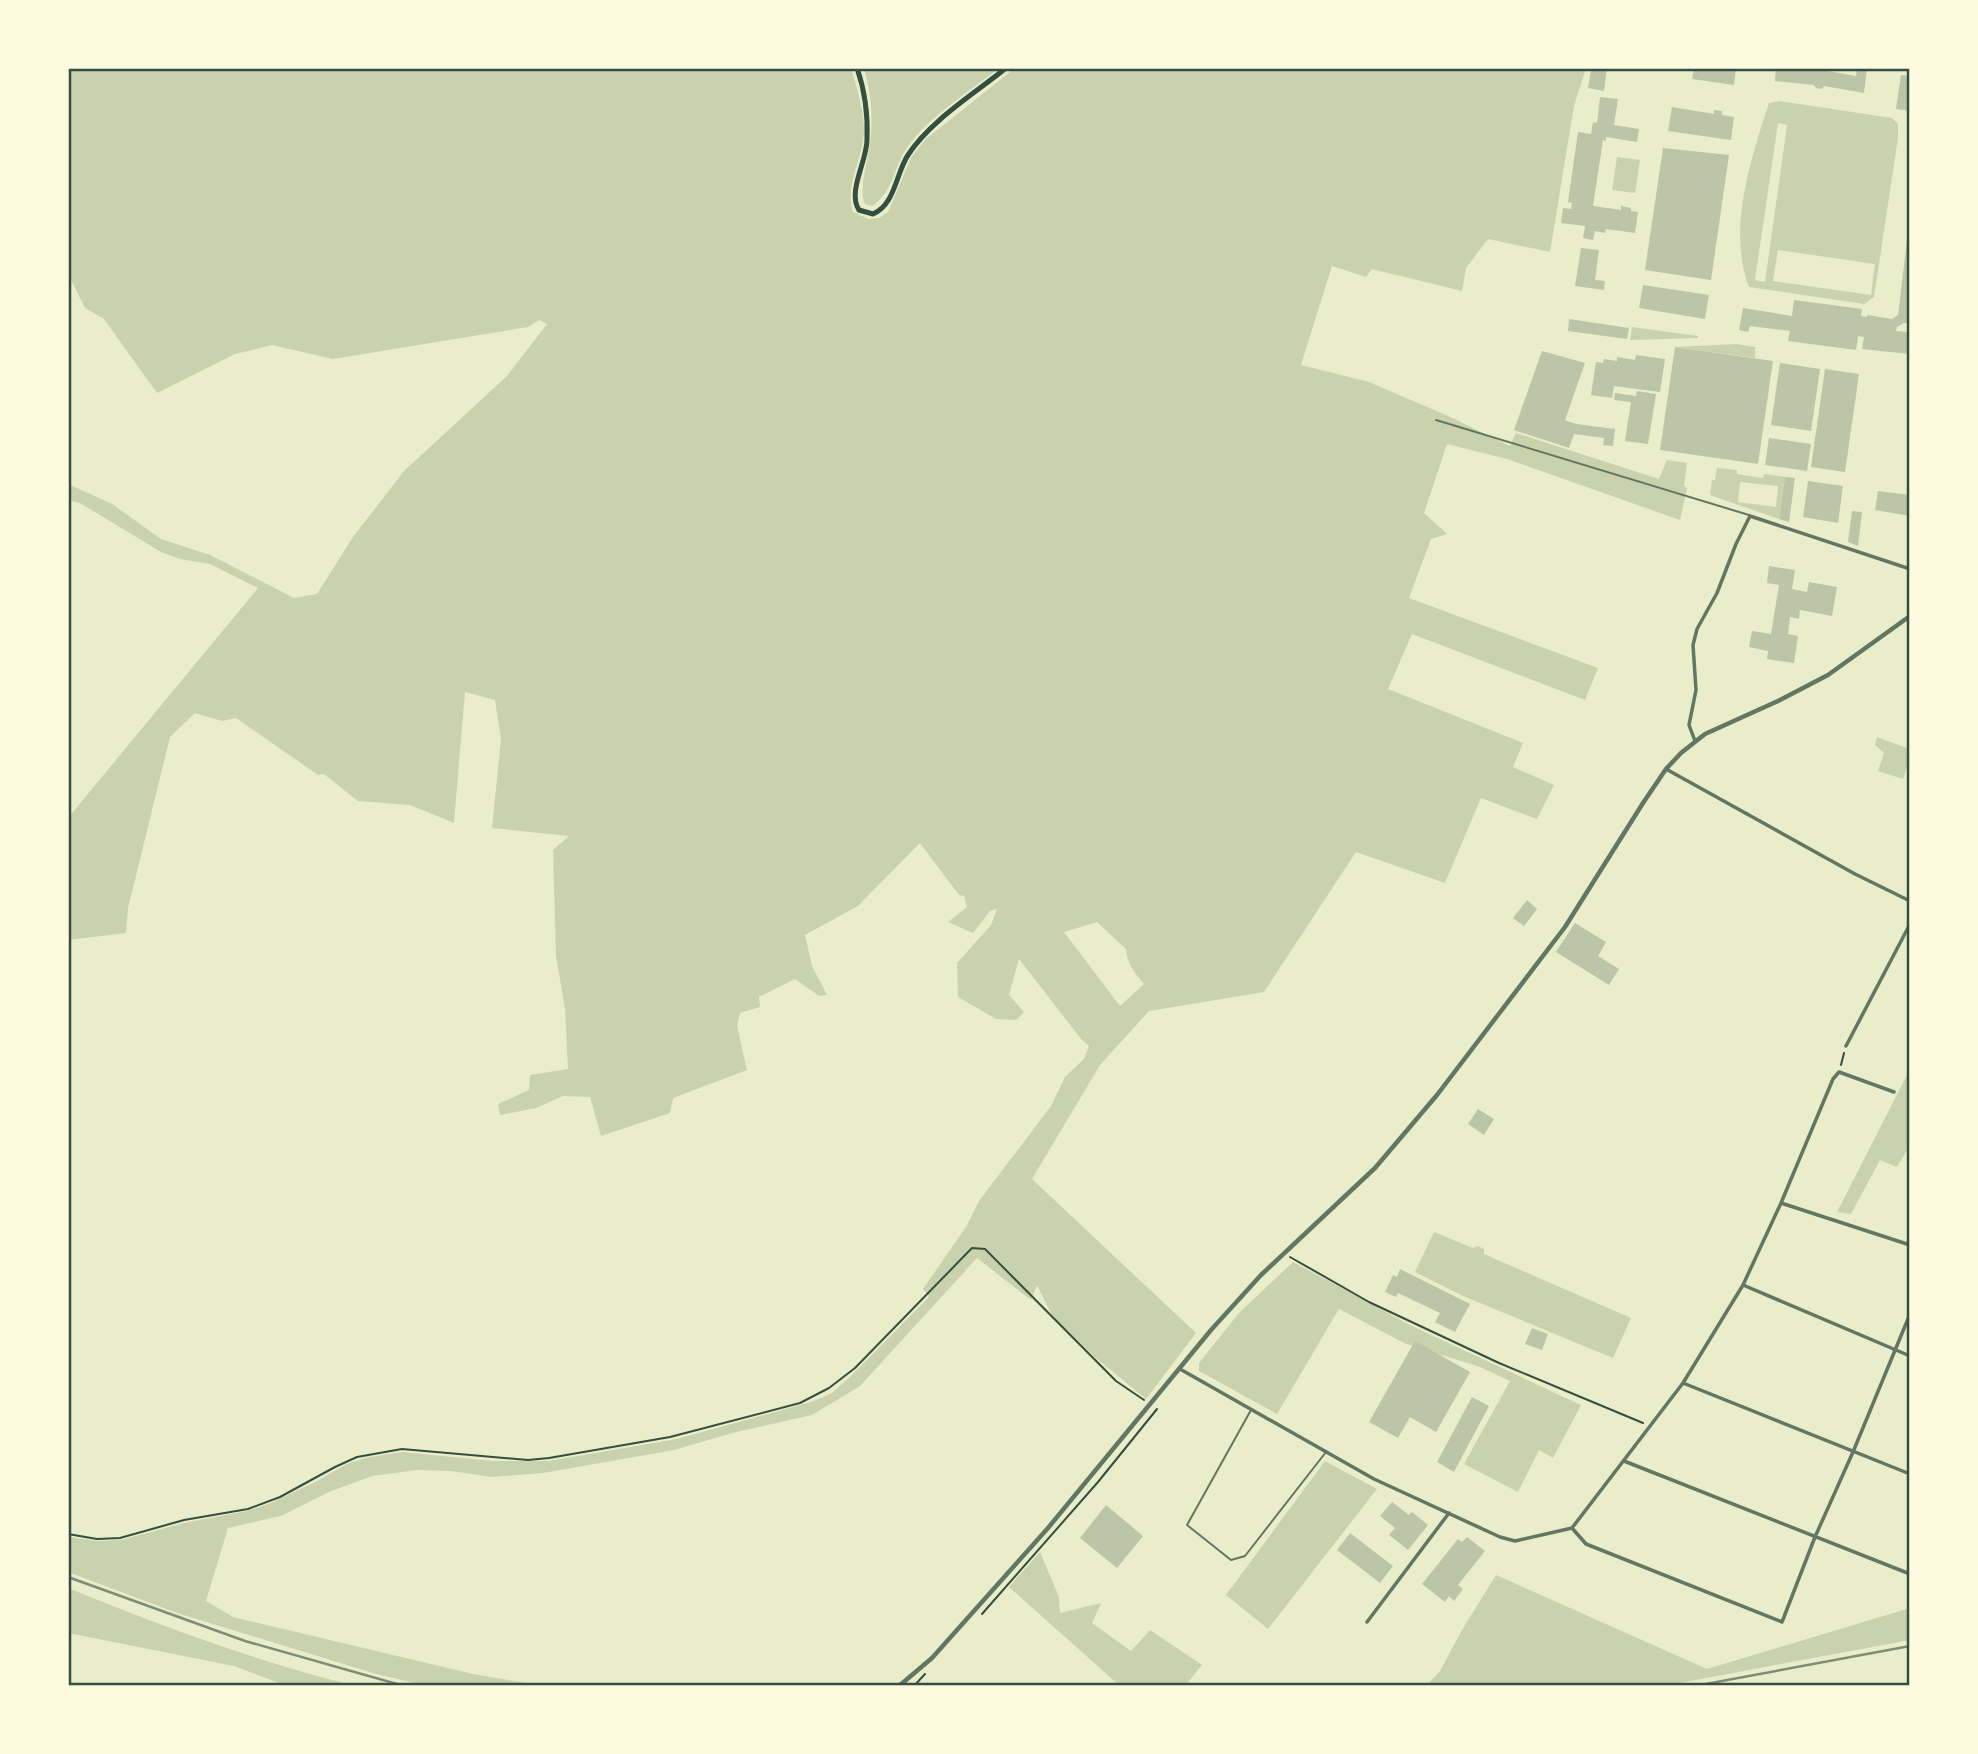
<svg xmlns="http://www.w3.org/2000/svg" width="1978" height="1754" font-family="'Fira Sans',sans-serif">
	<rect width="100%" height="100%" fill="#e9edc9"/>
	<path fill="#cad2ad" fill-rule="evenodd" d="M 68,68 L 851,68 C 857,88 864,111 864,132 C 863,159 844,186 853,212 L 869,219 L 879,218 L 888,212 L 912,156 L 926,139 L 1015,68 L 1586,68 L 1574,106 L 1550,252 L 1488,239 L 1466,268 L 1462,291 L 1372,269 L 1366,277 L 1332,266 L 1301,365 L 1369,382 L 1446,415 L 1510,446 L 1516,433 L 1659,479 L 1667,460 L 1687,463 L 1684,486 L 1687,488 L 1680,520 L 1507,459 L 1447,444 L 1424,513 L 1447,534 L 1431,539 L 1409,598 L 1598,668 L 1585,700 L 1412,634 L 1388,689 L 1523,743 L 1513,767 L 1554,785 L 1537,819 L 1481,798 L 1445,883 L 1356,852 L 1264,992 L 1149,1011 L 1100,1065 L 1032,1179 L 1196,1333 L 1146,1399 L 1096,1358 L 1053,1317 L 1037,1285 L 1031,1300 L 977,1258 L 860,1386 L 812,1415 L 732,1433 L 674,1450 L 543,1473 L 492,1477 L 451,1471 L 417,1470 L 372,1476 L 329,1492 L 281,1516 L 228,1528 L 206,1601 L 233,1617 L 473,1674 L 544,1686 L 429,1686 L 376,1674 L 177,1613 L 68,1572 L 68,1537 L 98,1541 L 121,1540 L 184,1523 L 247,1511 L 271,1503 L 317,1481 L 347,1464 L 365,1458 L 402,1452 L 493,1461 L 549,1461 L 677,1439 L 811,1402 L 832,1393 L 851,1376 L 929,1297 L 923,1289 L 966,1227 L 979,1201 L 1051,1106 L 1065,1077 L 1084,1059 L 1089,1046 L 1082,1040 L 1019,959 L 1009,995 L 1024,1012 L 1016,1020 L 996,1019 L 958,997 L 957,963 L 991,925 L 997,909 L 990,911 L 973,933 L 948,922 L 967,907 L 964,896 L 959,895 L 920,843 L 858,906 L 805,935 L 812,966 L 827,995 L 819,996 L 795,979 L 759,997 L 760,1007 L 740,1013 L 737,1026 L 747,1070 L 673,1098 L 670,1113 L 601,1136 L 590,1097 L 563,1096 L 536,1108 L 500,1115 L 498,1104 L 529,1090 L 530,1075 L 568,1069 L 565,1008 L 556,956 L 553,850 L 569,836 L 492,828 L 501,739 L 495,700 L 465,692 L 454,823 L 410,805 L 358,801 L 324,774 L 318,775 L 236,718 L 222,721 L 195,713 L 170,737 L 128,908 L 126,933 L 68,940 L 68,818 L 258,588 L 210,564 L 180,559 L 161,552 L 80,503 L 68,500 L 68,484 L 112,504 L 161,539 L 210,555 L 294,598 L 317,594 L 353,537 L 404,471 L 507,376 L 547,324 L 539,320 L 528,327 L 333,359 L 272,345 L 235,354 L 157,393 L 104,319 L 85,308 L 68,274 ZM 1097,922 L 1126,949 C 1127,964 1135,973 1144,984 L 1120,1006 L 1064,932 Z
		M 864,68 L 999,68 C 969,92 931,115 908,146 C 894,166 893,193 872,206 L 865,204 C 857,188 871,153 871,134 C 873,110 870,91 864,68 Z
		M 1779,101 L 1892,118 L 1898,124 L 1898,138 L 1874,297 L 1864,304 L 1749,287 C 1727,231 1751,158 1769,103 ZM 1778,123 L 1787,125 L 1765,282 L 1755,280 ZM 1778,250 L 1875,264 L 1871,295 L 1773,281 Z
		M 1617,157 L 1640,160 L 1635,193 L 1612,190 Z
		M 1632,327 L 1698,336 L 1698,338 L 1630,340 Z
		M 1737,344 L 1755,347 L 1755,358 L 1675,347 Z
		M 1717,468 L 1737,470 L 1737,474 L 1763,478 L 1764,474 L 1785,477 L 1779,519 L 1710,495 L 1712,480 L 1715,480 ZM 1740,482 L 1778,486 L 1776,507 L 1738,502 Z
		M 1877,737 L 1910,749 L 1910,759 L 1903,779 L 1878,771 L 1884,753 L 1875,745 Z
		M 1910,1069 L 1910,1145 L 1897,1167 L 1880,1160 L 1851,1214 L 1837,1212 Z
		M 1434,1232 L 1473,1248 L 1478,1246 L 1484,1249 L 1484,1254 L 1631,1318 L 1613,1358 L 1463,1296 L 1415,1272 Z
		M 1293,1262 L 1414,1327 L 1581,1405 L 1553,1458 L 1539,1450 L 1518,1492 L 1464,1464 L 1510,1381 L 1480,1367 L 1404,1343 L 1339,1309 L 1277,1414 L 1199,1371 L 1199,1363 L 1239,1313 Z
		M 1325,1461 L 1377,1489 L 1268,1629 L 1226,1595 Z
		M 1040,1552 L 1059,1597 L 1060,1613 L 1101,1603 L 1092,1623 L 1131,1651 L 1150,1630 L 1202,1665 L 1185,1686 L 1120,1686 L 1009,1587 Z
		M 1496,1575 L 1707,1669 L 1910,1608 L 1910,1640 L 1663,1686 L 1426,1686 L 1440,1671 L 1462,1630 Z
		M 68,1588 C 161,1626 258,1662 356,1686 L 287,1686 L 234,1666 L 68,1633 Z"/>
	<path fill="#bcc5a7" d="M 1594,68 L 1607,68 L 1604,91 L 1588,88 L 1591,70 Z
		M 1694,68 L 1736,68 L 1734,85 L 1692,79 Z
		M 1776,68 L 1817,69 L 1856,76 L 1857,69 L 1867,70 L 1864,93 L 1824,86 L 1822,89 L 1816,88 L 1814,85 L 1775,81 Z
		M 1901,75 L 1910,76 L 1910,111 L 1896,109 Z
		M 1600,97 L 1618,99 L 1614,125 L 1639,129 L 1637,142 L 1606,137 L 1606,141 L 1603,140 L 1593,206 L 1621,210 L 1621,206 L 1631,208 L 1631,211 L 1638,212 L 1635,233 L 1606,229 L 1605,233 L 1595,231 L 1593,240 L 1583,238 L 1585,226 L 1561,223 L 1563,208 L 1571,209 L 1572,203 L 1568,202 L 1578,132 L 1591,134 L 1593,122 L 1597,123 Z
		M 1672,107 L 1714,114 L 1714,110 L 1722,111 L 1722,115 L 1734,117 L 1731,140 L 1668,131 Z
		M 1663,148 L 1729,155 L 1711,280 L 1645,270 Z
		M 1908,232 L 1910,323 L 1904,323 L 1897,327 L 1896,331 L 1907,332 L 1910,325 L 1910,354 L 1862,349 L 1864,337 L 1858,336 L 1856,350 L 1788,341 L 1790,331 L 1750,326 L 1748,332 L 1739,330 L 1743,308 L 1792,316 L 1794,300 L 1862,309 L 1861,316 L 1867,317 L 1867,315 L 1892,319 L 1898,315 Z
		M 1581,248 L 1599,250 L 1595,280 L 1605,281 L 1604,290 L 1575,286 Z
		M 1643,285 L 1709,295 L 1705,319 L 1639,308 Z
		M 1569,319 L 1629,328 L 1627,339 L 1568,331 Z
		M 1675,347 L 1773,361 L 1758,464 L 1660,450 Z
		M 1542,351 L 1585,363 L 1565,420 L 1576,424 L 1615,429 L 1613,446 L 1603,445 L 1604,438 L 1574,434 L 1569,448 L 1514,430 Z
		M 1636,355 L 1665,359 L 1660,392 L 1614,386 L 1612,398 L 1591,395 L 1596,362 L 1603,363 L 1604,359 L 1617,361 L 1617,357 L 1635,360 Z
		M 1780,363 L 1820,369 L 1811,431 L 1771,425 Z
		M 1825,369 L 1859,374 L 1845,472 L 1811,467 Z
		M 1637,391 L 1656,394 L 1648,444 L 1625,441 L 1631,402 L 1614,400 L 1615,393 L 1636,396 Z
		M 1769,438 L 1811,444 L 1807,471 L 1765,465 Z
		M 1785,477 L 1795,478 L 1789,522 L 1779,519 Z
		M 1808,481 L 1843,486 L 1838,523 L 1803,517 Z
		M 1878,491 L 1910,495 L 1910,516 L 1875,510 Z
		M 1852,511 L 1862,512 L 1858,546 L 1848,542 Z
		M 1769,566 L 1795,570 L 1792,589 L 1807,592 L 1809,582 L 1837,587 L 1832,616 L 1800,610 L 1799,619 L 1790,617 L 1788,634 L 1798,636 L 1794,663 L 1767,659 L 1768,651 L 1749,647 L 1752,631 L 1771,634 L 1779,585 L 1767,583 Z
		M 1527,900 L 1537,909 L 1524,926 L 1513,918 Z
		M 1575,923 L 1606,942 L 1598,956 L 1619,969 L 1609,985 L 1556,952 Z
		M 1478,1109 L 1494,1119 L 1484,1135 L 1468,1124 Z
		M 1400,1269 L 1470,1304 L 1455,1332 L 1435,1322 L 1440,1313 L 1398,1293 L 1396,1297 L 1385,1292 L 1393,1275 L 1397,1277 Z
		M 1532,1328 L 1548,1334 L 1542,1350 L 1525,1344 Z
		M 1415,1341 L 1470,1372 L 1436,1432 L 1410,1417 L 1398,1438 L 1369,1422 Z
		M 1472,1397 L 1489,1406 L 1454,1472 L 1437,1462 Z
		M 1392,1502 L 1409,1515 L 1412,1512 L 1428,1525 L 1408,1550 L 1389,1535 L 1395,1528 L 1380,1516 Z
		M 1106,1505 L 1143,1536 L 1117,1568 L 1080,1538 Z
		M 1350,1533 L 1393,1566 L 1380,1583 L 1337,1550 Z
		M 1467,1537 L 1485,1551 L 1458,1585 L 1463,1589 L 1454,1601 L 1449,1596 L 1445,1602 L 1422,1584 L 1458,1539 L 1462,1542 Z"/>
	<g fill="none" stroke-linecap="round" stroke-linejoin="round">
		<path stroke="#344e41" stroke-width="2" d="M 1841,1065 L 1844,1053
			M 1290,1257 L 1369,1302 L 1499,1363 L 1643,1423
			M 68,1534 L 97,1539 L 120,1538 L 184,1520 L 248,1509 L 280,1497 L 335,1467 L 357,1457 L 402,1449 L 528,1460 L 549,1458 L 670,1437 L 800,1403 L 829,1388 L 855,1368 L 972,1248 L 985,1249 L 1116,1381 L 1144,1400
			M 982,1614 L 1098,1482 L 1157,1409
			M 914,1686 L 925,1674"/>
		<path stroke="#617663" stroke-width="2" d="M 1436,420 L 1749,515
			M 1251,1410 L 1187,1525 L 1231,1560 L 1245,1556 L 1326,1452"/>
		<path stroke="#617663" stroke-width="3.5" d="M 1695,741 L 1689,725 L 1696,690 L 1693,645 L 1697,629 L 1717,593 L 1736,544 L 1750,516 L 1910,569
			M 1666,769 L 1855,874 L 1910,901
			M 1846,1046 L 1910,924
			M 1781,1203 L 1910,1245
			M 1743,1285 L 1910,1356
			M 1180,1369 L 1374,1479 L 1500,1537 L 1515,1541 L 1572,1528 L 1683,1383 L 1743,1285 L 1781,1203 L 1833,1079 L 1839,1072 L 1894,1092
			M 1683,1383 L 1910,1474
			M 1624,1461 L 1910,1574
			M 1572,1528 L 1586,1544 L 1782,1622 L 1815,1537 L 1853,1452 L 1910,1314
			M 1367,1622 L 1449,1513"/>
		<path stroke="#617663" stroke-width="4.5" d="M 899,1686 L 932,1658 L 1048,1528 L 1211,1330 L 1261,1275 L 1375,1168 L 1437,1095 L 1565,927 L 1643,803 L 1666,769 L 1681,753 L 1705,734 L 1778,701 L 1828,675 L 1910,616"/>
		<path stroke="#344e41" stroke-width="5" d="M 857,68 C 865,91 868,116 867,140 C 867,161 847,192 859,210 L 873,214 C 895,205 896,173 908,155 C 930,121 974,94 1006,68"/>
		<path stroke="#7c8e77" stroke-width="2.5" d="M 68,1577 L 245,1641 L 404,1686
			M 1695,1686 L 1910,1646"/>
	</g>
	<rect width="1978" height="1754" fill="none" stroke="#fefae0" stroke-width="140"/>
	<rect x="70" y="70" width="1838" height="1614" fill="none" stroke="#344e41" stroke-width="2.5"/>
</svg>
